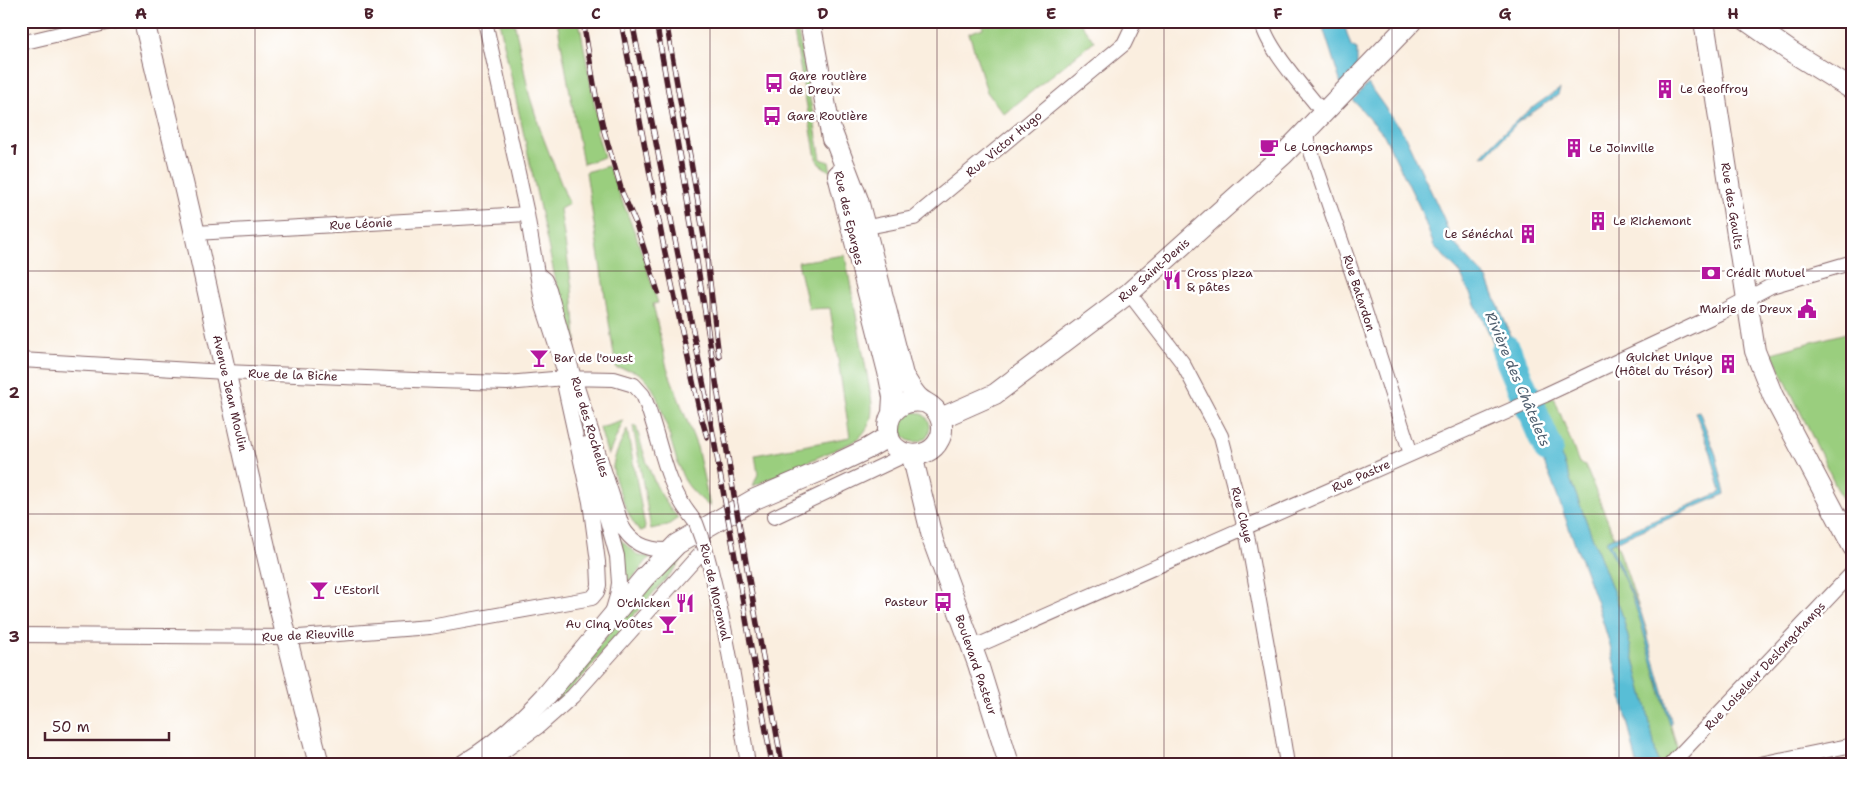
<svg xmlns="http://www.w3.org/2000/svg" width="1874" height="785" font-family="'Shantell Sans',sans-serif">
	<rect width="100%" height="100%" fill="#fff"/>
	<filter id="ink" filterUnits="userSpaceOnUse"><feTurbulence type="fractalNoise" baseFrequency=".02" numOctaves="2"/><feDisplacementMap in="SourceGraphic" scale="10" xChannelSelector="R" yChannelSelector="G"/><feConvolveMatrix kernelMatrix="1 2 1 2 8 2 1 2 1" color-interpolation-filters="sRGB"/></filter>
	<filter id="wash" filterUnits="userSpaceOnUse"><feTurbulence type="fractalNoise" baseFrequency=".0096" numOctaves="4" result="noise"/><feDisplacementMap in="SourceGraphic" scale="20" xChannelSelector="R" yChannelSelector="G"/><feGaussianBlur stdDeviation="1.12" result="paint"/><feColorMatrix in="noise" values="0 0 0 0 0 0 0 0 0 0 0 0 0 0 0 0 0 1.4 0 .05"/><feComposite in="paint" operator="in"/></filter>
	<g filter="url(#wash)">
		<rect width="100%" height="100%" fill="#faeedf"/>
		<path fill="#9ace7e" stroke="#727654" d="M 499,21 L 514,21 L 529,94 L 541,132 L 569,204 L 560,209 L 572,288 L 576,339 L 574,354 L 568,337 Z
			M 557,21 L 579,21 L 599,128 L 596,130 L 604,157 L 583,164 Z
			M 792,21 L 796,21 L 821,159 L 829,162 L 831,172 L 819,164 L 816,158 Z
			M 981,21 L 1079,21 L 1094,41 L 1004,114 L 987,92 L 969,33 L 983,28 Z
			M 608,166 L 637,238 L 658,303 L 653,304 L 667,368 L 697,447 L 710,507 C 701,499 690,490 684,479 C 672,455 662,393 645,378 C 637,370 627,369 616,368 L 586,172 Z
			M 845,255 L 871,396 C 874,414 871,429 855,441 L 753,486 L 758,474 L 755,455 L 850,437 L 830,308 L 809,309 L 798,262 Z
			M 1853,331 L 1853,521 L 1772,353 Z
			M 1554,397 L 1579,463 L 1585,465 L 1617,544 L 1647,631 L 1651,657 L 1678,751 L 1664,764 L 1649,764 L 1628,653 L 1535,406 Z
			M900 427a15 15 0 1 1 30 0a15 15 0 1 1-30 0Z
			M 623,421 L 608,456 L 600,428 Z
			M 633,426 L 636,426 C 647,464 652,487 678,518 L 668,525 L 651,529 Z
			M 627,429 L 645,527 L 644,530 L 641,531 C 631,527 612,476 613,466 C 615,453 622,441 627,429 Z
			M 618,538 L 639,556 L 650,557 L 627,585 Z
			M 682,552 L 684,553 L 679,564 L 619,632 L 583,676 L 537,722 L 545,710 L 635,602 Z"/>
		<path fill="#58bed6" stroke="#516e80" d="M 1321,21 L 1343,21 L 1351,46 L 1357,49 L 1357,67 L 1341,84 Z
			M 1368,84 L 1404,134 L 1444,219 L 1451,240 L 1487,279 L 1531,383 L 1513,391 L 1490,335 L 1460,273 L 1434,246 L 1419,206 L 1384,135 L 1353,100 Z
			M 1560,89 L 1558,95 L 1517,123 L 1487,155 L 1481,156 C 1507,128 1526,110 1560,89 Z
			M 1542,406 L 1622,614 L 1647,709 L 1658,764 L 1637,764 L 1610,645 L 1598,606 L 1552,482 L 1524,415 Z
			M 1699,411 L 1716,455 L 1725,494 L 1610,544 L 1641,613 L 1672,724 L 1670,725 L 1639,617 L 1631,594 L 1606,541 L 1721,492 L 1711,453 L 1695,412 Z"/>
		<g fill="none" stroke-linecap="round" stroke-linejoin="round">
			<path stroke="#58bed6" stroke-width="30" d="M 1506,350 L 1548,448"/>
		</g>
	</g>
	<g filter="url(#ink)">
		<g fill="none" stroke-linecap="round" stroke-linejoin="round">
			<g stroke="#88676a" stroke-width="16">
				<path id="street" d="M 485,21 L 527,214 L 542,303 L 569,385
					M 1262,21 C 1264,45 1308,93 1324,114
					M 21,43 L 114,21
					M 1305,134 L 1363,305 L 1411,454
					M 857,229 L 914,218 L 1124,44 L 1135,21
					M 195,233 L 527,214
					M 539,275 L 545,280 L 549,289 L 574,378 L 622,526 C 632,545 650,551 670,550
					M 1129,293 L 1182,362 L 1221,436 L 1248,540 L 1274,684 L 1287,764
					M 21,360 L 225,372 L 438,381 L 507,383 L 565,378 L 614,379 L 634,385 L 643,395 C 660,434 663,481 690,515
					M 586,444 L 617,556 L 619,583 L 617,596 L 612,613
					M 774,517 L 907,454
					M 705,548 C 725,619 736,692 748,764
					M 21,635 L 299,637 L 430,627 L 592,598 L 597,592 L 599,585 L 598,562 L 590,502 L 565,388 L 565,378
					M 972,648 L 1545,395 L 1720,313 L 1771,286 L 1853,262
					M 486,764 L 539,726 L 573,696 L 705,548
					M 1671,764 L 1853,572
					M 1760,764 L 1853,745"/>
			</g>
			<g stroke="#88676a" stroke-width="22">
				<path id="secondary" d="M 144,21 C 161,92 179,163 195,234 C 234,411 272,588 319,764
					M 810,21 L 832,139
					M 1704,21 L 1755,351 L 1773,396 L 1853,547
					M 1747,21 L 1790,51 L 1853,90
					M 830,127 L 858,200 L 903,375 C 908,383 912,391 918,397 C 922,401 927,403 931,406 C 942,414 945,429 939,440 C 928,463 889,458 888,431 C 887,410 904,399 923,402
					M 838,175 L 888,372 L 893,397 L 892,413
					M 941,418 L 995,394 L 1129,293 L 1283,155 L 1412,21
					M 911,455 L 915,467 L 933,541 L 978,664 L 1009,764
					M 465,764 C 495,746 521,723 545,697 L 644,578 L 677,544 L 755,499 L 823,470 L 867,449 L 889,436"/>
			</g>
			<use href="#street" stroke="#fff" stroke-width="14"/>
			<use href="#secondary" stroke="#fff" stroke-width="20"/>
			<g stroke="#4a1f2b" stroke-width="5.5">
				<path id="rail" d="M 583,21 L 596,96 L 604,131 L 622,192 L 636,224 L 658,292
					M 621,21 L 664,248 L 699,409 L 707,437
					M 632,21 L 709,412 L 772,764
					M 656,21 L 687,199 L 734,495 L 782,764
					M 666,21 L 705,242 L 719,357"/>
			</g>
			<use href="#rail" stroke="#fff" stroke-width="4" stroke-dasharray="11" stroke-linecap="butt"/>
			<g stroke="#88676a" stroke-width="16" stroke-linecap="butt">
				<path id="street-bridge" d="M 690,515 L 696,523 L 705,548"/>
			</g>
			<use href="#street-bridge" stroke="#fff" stroke-width="14"/>
		</g>
	</g>
	<path fill="none" stroke="#4a1f2b" stroke-width="1" stroke-opacity="0.55" d="M 255,21 L 255,764M 482,21 L 482,764M 710,21 L 710,764M 937,21 L 937,764M 1164,21 L 1164,764M 1392,21 L 1392,764M 1619,21 L 1619,764M 21,271 L 1853,271M 21,514 L 1853,514"/>
	<defs>
		<g id="bus-bare" transform="scale(1.5)"><path d="M-5-6H5V4H4V6H2V4H-2V6H-4V4H-5ZM-3.5-4V0h7V-4ZM-3.5 1.2v1.5H-2V1.2ZM2 1.2v1.5H3.5V1.2Z" fill="#b5179e" stroke="#fff" stroke-width="2.5" paint-order="stroke"/></g>
		<g id="building-bare" transform="scale(1.5)"><path d="M-4-6H4V6H1V3H-1V6H-4ZM-2.5-4.3h1.7v1.8h-1.7ZM.8-4.3h1.7v1.8H.8ZM-2.5-1h1.7V.8h-1.7ZM.8-1h1.7V.8H.8Z" fill="#b5179e" stroke="#fff" stroke-width="2.5" paint-order="stroke"/></g>
		<g id="cafe-bare" transform="scale(1.5)"><path d="M-5.5-4.5H6V0H3Q3 3.5 0 3.5H-2.5Q-5.5 3.5-5.5 0ZM3-3.2v2h1.7v-2ZM-6 4.5H4V6H-6Z" fill="#b5179e" stroke="#fff" stroke-width="2.5" paint-order="stroke"/></g>
		<g id="bank-bare" transform="scale(1.5)"><path d="M-6-4H6V4H-6ZM0-2.3a2.3 2.3 0 1 0 0 4.6a2.3 2.3 0 1 0 0-4.6Z" fill="#b5179e" stroke="#fff" stroke-width="2.5" paint-order="stroke"/></g>
		<g id="restaurant-bare" transform="scale(1.5)"><path d="M-5-6h1v4h1v-4h1v4h1v-4h1v5L-1.5 .5V6h-2V.5L-5-1ZM5-6V6H3V1.5H1.5Q1.5-4 5-6Z" fill="#b5179e" stroke="#fff" stroke-width="2.5" paint-order="stroke"/></g>
		<g id="civic-bare" transform="scale(1.5)"><path d="M-.6-6.5H3V-4.5H.6V-3L4-1V1h2V6H-6V1h2V-1L-.6-3ZM-1.2 2.5V6h2.4V2.5Z" fill="#b5179e" stroke="#fff" stroke-width="2.5" paint-order="stroke"/></g>
		<g id="bar-bare" transform="scale(1.5)"><path d="M-6-5H6L.8 .8V4.5H3.5V6h-7V4.5H-.8V.8Z" fill="#b5179e" stroke="#fff" stroke-width="2.5" paint-order="stroke"/></g>
	</defs>
	<g fill-rule="evenodd">
		<use href="#bus-bare" x="774" y="83"/>
		<use href="#building-bare" x="1665" y="89"/>
		<use href="#bus-bare" x="772" y="116"/>
		<use href="#cafe-bare" x="1269" y="147"/>
		<use href="#building-bare" x="1574" y="148"/>
		<use href="#building-bare" x="1598" y="221"/>
		<use href="#building-bare" x="1528" y="234"/>
		<use href="#bank-bare" x="1711" y="273"/>
		<use href="#restaurant-bare" x="1172" y="280"/>
		<use href="#civic-bare" x="1807" y="309"/>
		<use href="#bar-bare" x="539" y="358"/>
		<use href="#building-bare" x="1728" y="364"/>
		<use href="#bar-bare" x="319" y="590"/>
		<use href="#bus-bare" x="943" y="602"/>
		<use href="#restaurant-bare" x="685" y="603"/>
		<use href="#bar-bare" x="668" y="624"/>
	</g>
	<g text-anchor="middle" stroke-width="5" stroke-linejoin="round" paint-order="stroke">
		<g font-size="12" fill="#4a1f2b" stroke="#fff" text-anchor="start">
			<text x="789" y="80">Gare routière<tspan x="789" dy="14">de Dreux</tspan></text>
			<text x="1680" y="93">Le Geoffroy</text>
			<text x="787" y="120">Gare Routière</text>
			<text x="1284" y="151">Le Longchamps</text>
			<text x="1589" y="152">Le Joinville</text>
			<text x="1613" y="225">Le Richemont</text>
			<text x="1513" y="238" text-anchor="end">Le Sénéchal</text>
			<text x="1187" y="277">Cross pizza<tspan x="1187" dy="14">&amp; pâtes</tspan></text>
			<text x="1726" y="277">Crédit Mutuel</text>
			<text x="1792" y="313" text-anchor="end">Mairie de Dreux</text>
			<text x="1713" y="361" text-anchor="end">Guichet Unique<tspan x="1713" dy="14">(Hôtel du Trésor)</tspan></text>
			<text x="554" y="362">Bar de l'ouest</text>
			<text x="334" y="594">L'Estoril</text>
			<text x="928" y="606" text-anchor="end">Pasteur</text>
			<text x="670" y="607" text-anchor="end">O'chicken</text>
			<text x="653" y="628" text-anchor="end">Au Cinq Voûtes</text>
		</g>
		<g font-size="12" fill="#4a1f2b" stroke="#fff">
			<text transform="translate(1004 144) rotate(-40)" y="4">Rue Victor Hugo</text>
			<text transform="translate(1732 206) rotate(81)" y="4">Rue des Gaults</text>
			<text transform="translate(849 218) rotate(77)" y="4">Rue des Eparges</text>
			<text transform="translate(361 224) rotate(-3)" y="4">Rue Léonie</text>
			<text transform="translate(1154 270) rotate(-41)" y="4">Rue Saint-Denis</text>
			<text transform="translate(1359 293) rotate(72)" y="4">Rue Batardon</text>
			<text transform="translate(293 375) rotate(2)" y="4">Rue de la Biche</text>
			<text transform="translate(230 393) rotate(77)" y="4">Avenue Jean Moulin</text>
			<text transform="translate(590 427) rotate(73)" y="4">Rue des Rochelles</text>
			<text transform="translate(1361 476) rotate(-24)" y="4">Rue Pastre</text>
			<text transform="translate(1242 515) rotate(76)" y="4">Rue Claye</text>
			<text transform="translate(715 592) rotate(77)" y="4">Rue de Moronval</text>
			<text transform="translate(308 635) rotate(-3)" y="4">Rue de Rieuville</text>
			<text transform="translate(976 665) rotate(71)" y="4">Boulevard Pasteur</text>
			<text transform="translate(1765 666) rotate(-47)" y="4">Rue Loiseleur Deslongchamps</text>
		</g>
		<g font-size="14" font-style="italic" fill="#505f6f" stroke="#fff">
			<text transform="translate(1518 379) rotate(67)" y="5">Rivière des Châtelets</text>
		</g>
	</g>
	<rect width="1874" height="785" fill="none" stroke="#fff" stroke-width="55"/>
	<path d="M45 732v8h124v-8" fill="none" stroke="#4a1f2b" stroke-width="2.5"/>
	<text x="52" y="732" font-size="15" fill="#4a1f2b" stroke="#ffffff" stroke-width="4" paint-order="stroke">50 m</text>
	<rect x="28" y="28" width="1818" height="730" fill="none" stroke="#4a1f2b" stroke-width="2"/>
	<g font-size="16" text-anchor="middle" font-weight="bold" fill="#4a1f2b">
		<text x="141" y="19">A</text>
		<text x="369" y="19">B</text>
		<text x="596" y="19">C</text>
		<text x="823" y="19">D</text>
		<text x="1051" y="19">E</text>
		<text x="1278" y="19">F</text>
		<text x="1505" y="19">G</text>
		<text x="1733" y="19">H</text>
		<text x="14" y="155">1</text>
		<text x="14" y="398">2</text>
		<text x="14" y="642">3</text>
	</g>
</svg>
